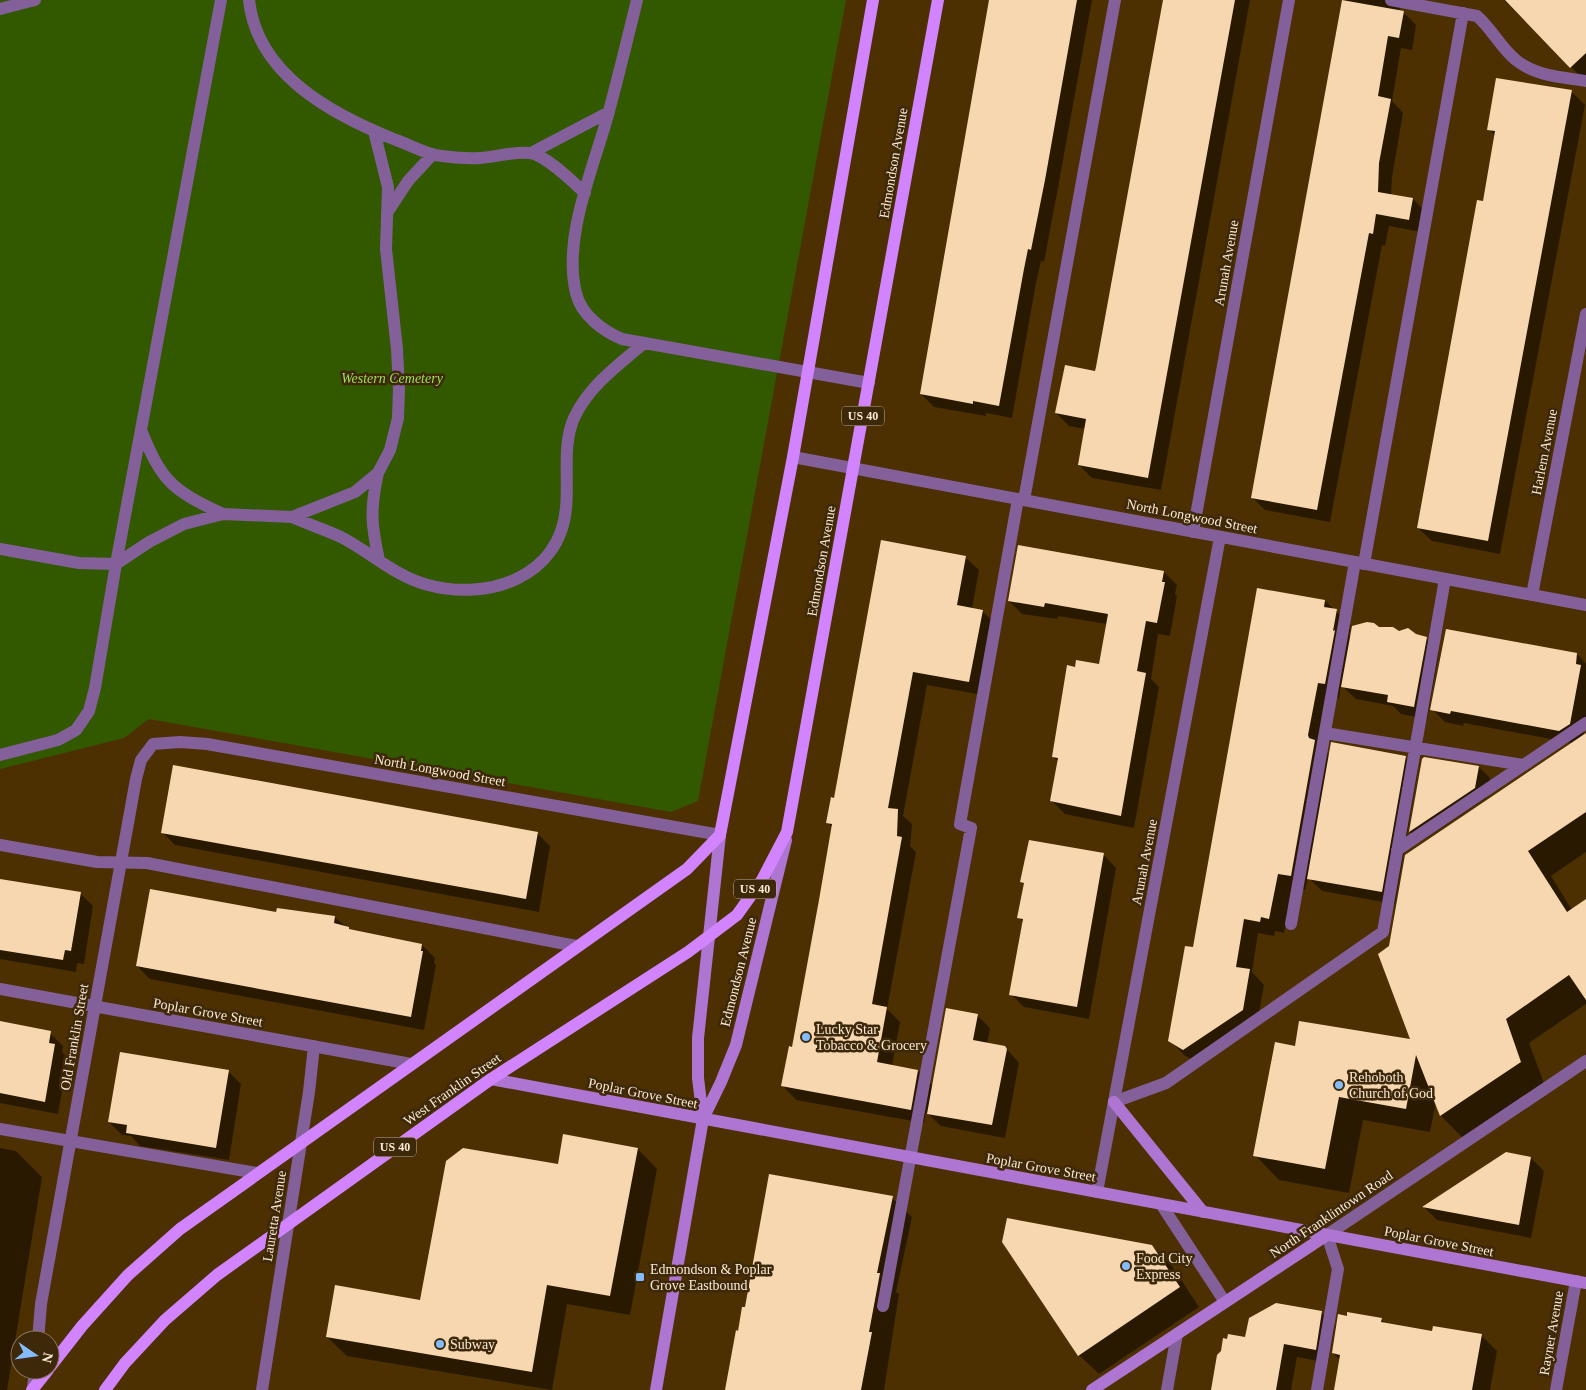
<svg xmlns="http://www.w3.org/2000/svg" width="1586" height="1390" font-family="Georgia,serif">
	<rect width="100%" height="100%" fill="#4d3001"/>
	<path fill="#325800" d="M 0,0 L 846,0 L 698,801 L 671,812 L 149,719 L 124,738 L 0,769 Z"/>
	<path fill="#0007" d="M 990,0 L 1092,0 L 1057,193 L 1044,262 L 1041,261 L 1036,283 L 1012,418 L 986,413 L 986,416 L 934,407 L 921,394 Z
		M 1164,0 L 1250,0 L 1161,490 L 1092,478 L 1079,465 L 1086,429 L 1069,426 L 1056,413 L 1096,372 Z
		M 1342,0 L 1410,0 L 1397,11 L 1403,12 L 1416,25 L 1412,50 L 1401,48 L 1392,101 L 1403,113 L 1392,177 L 1391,196 L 1413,199 L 1426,212 L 1422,232 L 1389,226 L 1385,246 L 1382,245 L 1330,522 L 1265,510 L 1252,497 Z
		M 1504,0 L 1586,0 L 1586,78 L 1584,80 Z
		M 1497,80 L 1572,92 L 1585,105 L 1500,554 L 1432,541 L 1418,528 L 1484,203 L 1495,136 L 1489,129 Z
		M 965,557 L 979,570 L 972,609 L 982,611 L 996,624 L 983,695 L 927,685 L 903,816 L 912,824 L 910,846 L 916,852 L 887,1009 L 900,1022 L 892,1066 L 918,1071 L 933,1086 L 977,1015 L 990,1028 L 987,1044 L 1005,1047 L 1019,1063 L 1005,1138 L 941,1126 L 926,1112 L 924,1123 L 796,1100 L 783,1086 L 793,1048 L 833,828 L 828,823 L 835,799 Z
		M 1164,572 L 1177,585 L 1175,594 L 1177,596 L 1170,636 L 1158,634 L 1151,679 L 1159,687 L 1134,828 L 1065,814 L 1052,801 L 1059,762 L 1053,757 L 1076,668 L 1100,666 L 1107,624 L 1058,616 L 1057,619 L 1022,614 L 1009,601 Z
		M 1325,601 L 1351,625 L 1349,636 L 1387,627 L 1399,633 L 1426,638 L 1439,651 L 1427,719 L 1401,714 L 1393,706 L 1356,699 L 1341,685 L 1339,698 L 1332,696 L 1322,748 L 1330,756 L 1405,757 L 1418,770 L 1395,904 L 1322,891 L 1308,877 L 1305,890 L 1293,887 L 1284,933 L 1275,931 L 1274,936 L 1258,933 L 1252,972 L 1264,985 L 1257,1025 L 1198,1063 L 1184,1055 L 1170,1040 L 1194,949 Z
		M 1577,654 L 1586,664 L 1586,718 L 1583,736 L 1586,734 L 1586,852 L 1551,876 L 1572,910 L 1586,908 L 1586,1004 L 1529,1043 L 1545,1086 L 1465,1140 L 1441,1116 L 1436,1102 L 1430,1132 L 1363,1120 L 1349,1193 L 1279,1180 L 1255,1155 L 1296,1048 L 1412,1041 L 1390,947 L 1572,743 L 1464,723 L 1463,726 L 1445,722 L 1432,709 Z
		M 1423,760 L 1479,767 L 1490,778 L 1486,798 L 1420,842 L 1410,832 Z
		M 162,832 L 537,833 L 550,846 L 539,912 L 175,845 Z
		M 1103,854 L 1116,868 L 1089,1019 L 1024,1007 L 1011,994 L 1023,922 L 1019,917 L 1025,885 L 1022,882 Z
		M 0,880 L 80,893 L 93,906 L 84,964 L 77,963 L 76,972 L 0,959 Z
		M 277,914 L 334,917 L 352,931 L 422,945 L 435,958 L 434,963 L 436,965 L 424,1030 L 150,979 L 137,966 Z
		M 0,1024 L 50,1033 L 63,1046 L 62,1052 L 68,1058 L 58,1114 L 0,1103 Z
		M 228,1071 L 241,1084 L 229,1160 L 140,1146 L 131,1136 L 122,1135 L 109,1122 Z
		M 0,1148 L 16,1151 L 42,1177 L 7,1390 L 0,1390 Z
		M 638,1149 L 657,1169 L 630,1315 L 567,1304 L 552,1390 L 347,1356 L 327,1337 L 421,1301 L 559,1165 Z
		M 1507,1153 L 1531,1158 L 1544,1171 L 1531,1238 L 1437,1220 L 1424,1207 Z
		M 892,1198 L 912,1217 L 896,1292 L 899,1294 L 884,1390 L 726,1390 L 739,1332 Z
		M 1152,1246 L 1172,1266 L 1199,1307 L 1099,1374 L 1079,1355 Z
		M 1276,1304 L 1322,1313 L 1335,1326 L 1328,1363 L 1297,1357 L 1291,1390 L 1212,1390 L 1246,1339 Z
		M 1381,1319 L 1386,1324 L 1433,1332 L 1481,1335 L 1497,1351 L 1490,1390 L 1335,1390 L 1340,1360 L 1333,1353 Z"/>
	<path fill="#f7d7b0" d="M 989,0 L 1077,0 L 1045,180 L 1031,250 L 1028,249 L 1024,269 L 999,406 L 973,401 L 973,404 L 920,394 Z
		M 1163,0 L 1235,0 L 1148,478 L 1078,465 L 1086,419 L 1055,413 L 1065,365 L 1095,371 L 1096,367 Z
		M 1342,0 L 1404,11 L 1399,38 L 1388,36 L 1378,96 L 1391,99 L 1379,163 L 1378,192 L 1413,198 L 1409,220 L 1376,214 L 1373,234 L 1369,233 L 1317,510 L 1251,498 Z
		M 1505,0 L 1586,0 L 1586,53 L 1570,68 Z
		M 1496,78 L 1572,90 L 1488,541 L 1417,528 L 1477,200 L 1483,201 L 1495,131 L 1487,130 Z
		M 881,540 L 966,556 L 957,605 L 983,610 L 969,682 L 913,672 L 888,808 L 898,809 L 897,836 L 902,837 L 872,1004 L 887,1007 L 877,1062 L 918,1070 L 911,1110 L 781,1086 L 789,1046 L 792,1047 L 819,900 L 832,824 L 826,823 L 831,797 L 834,798 Z
		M 1018,545 L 1164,571 L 1162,582 L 1165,582 L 1157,623 L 1146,621 L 1137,671 L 1146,673 L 1121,816 L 1050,801 L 1058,758 L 1052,757 L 1067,665 L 1075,667 L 1076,660 L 1099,664 L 1108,614 L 1045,603 L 1044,607 L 1008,601 Z
		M 1257,588 L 1325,600 L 1324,607 L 1337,609 L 1333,631 L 1335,630 L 1325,684 L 1318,683 L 1308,735 L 1309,738 L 1315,740 L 1291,876 L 1278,874 L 1269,919 L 1261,917 L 1260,922 L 1244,919 L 1236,967 L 1250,969 L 1243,1010 L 1183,1050 L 1168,1041 L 1185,946 L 1193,947 Z
		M 1367,622 L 1374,623 L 1379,627 L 1393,627 L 1399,631 L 1408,628 L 1416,634 L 1427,637 L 1414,707 L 1387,702 L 1388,695 L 1341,687 L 1352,626 Z
		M 1446,629 L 1577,653 L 1576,664 L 1581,665 L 1570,724 L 1559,731 L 1451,711 L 1450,714 L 1430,710 Z
		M 1586,733 L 1586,812 L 1528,851 L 1567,912 L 1586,899 L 1586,1000 L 1569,975 L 1506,1019 L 1521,1062 L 1440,1116 L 1416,1055 L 1406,1109 L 1339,1097 L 1325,1169 L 1253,1156 L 1275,1042 L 1295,1046 L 1299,1021 L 1410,1039 L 1378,954 L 1389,946 L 1405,855 Z
		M 1331,742 L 1406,756 L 1382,892 L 1307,879 Z
		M 1424,757 L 1479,766 L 1475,788 L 1409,832 L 1422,759 Z
		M 173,765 L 538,832 L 526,899 L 161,833 Z
		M 1029,840 L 1104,853 L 1077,1007 L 1009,995 L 1023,919 L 1017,918 L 1024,883 L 1020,882 Z
		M 0,879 L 81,892 L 71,951 L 65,950 L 63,960 L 0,950 Z
		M 150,889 L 276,912 L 277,908 L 335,916 L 334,923 L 349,927 L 349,929 L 422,944 L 421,951 L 423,951 L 411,1017 L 136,966 Z
		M 946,1008 L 978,1014 L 973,1040 L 1005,1046 L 1007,1049 L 992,1125 L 927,1114 Z
		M 0,1021 L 51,1031 L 49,1043 L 55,1044 L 45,1102 L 0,1093 Z
		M 120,1052 L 229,1070 L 216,1148 L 126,1133 L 127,1125 L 108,1122 Z
		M 563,1134 L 638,1148 L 610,1296 L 547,1285 L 532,1372 L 326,1337 L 335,1285 L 420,1300 L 446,1161 L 463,1148 L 558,1164 Z
		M 1506,1152 L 1531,1157 L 1519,1225 L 1422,1207 Z
		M 769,1174 L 893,1196 L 877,1273 L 880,1273 L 869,1332 L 872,1332 L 861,1390 L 725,1390 L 736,1330 L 738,1331 L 742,1307 L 745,1307 Z
		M 1007,1218 L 1152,1245 L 1180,1287 L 1078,1356 L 1002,1242 Z
		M 1276,1303 L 1322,1311 L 1316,1350 L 1284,1344 L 1276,1390 L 1211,1390 L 1217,1355 L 1221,1351 L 1223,1338 L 1227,1339 L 1228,1334 L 1245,1337 L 1249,1318 Z
		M 1347,1312 L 1382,1318 L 1381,1322 L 1432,1331 L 1433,1326 L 1482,1334 L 1472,1390 L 1334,1390 L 1340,1355 L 1332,1353 L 1338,1314 L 1347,1316 Z"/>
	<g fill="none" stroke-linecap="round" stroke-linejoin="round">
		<path stroke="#84609a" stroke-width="12" d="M 249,0 C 257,75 333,115 396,140 C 408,144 422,152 435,155 C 449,157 466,159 480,158 C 496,157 515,151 530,153 C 546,155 573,182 585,193
			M 637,0 C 628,37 619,74 609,111 C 595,165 562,236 576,293 C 581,315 603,331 622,339 L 869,383
			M 1391,0 L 1477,16 C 1492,29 1501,48 1516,60 C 1535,76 1562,77 1586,81
			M 0,9 L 35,0
			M 531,153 L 609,112
			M 387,213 L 408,181 L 433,154
			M 141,430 C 162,482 172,490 223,514
			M 378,473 C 370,509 371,524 379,560
			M 1024,500 L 1115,0
			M 292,517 C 308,524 326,530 341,537 C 370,552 396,577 428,585 C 487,601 560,578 566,508 C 569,479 562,445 574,418 C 589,386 617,366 643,344
			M 0,549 L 79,563 L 116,564 L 149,542 L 184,524 L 223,514 L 292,517 L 355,492 L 378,473 L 390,450 L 398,418 L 399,389 L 397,349 L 386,249 L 388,187 L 374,131
			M 1364,564 L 1463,13
			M 1325,733 L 1523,765
			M 0,755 L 58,740 L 76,730 L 89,711 L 95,688 L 116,564 L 221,0
			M 0,845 L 97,862 L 147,863 L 576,946
			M 1397,850 L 1586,723
			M 1291,924 L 1355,562
			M 1114,1102 L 1166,1083 L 1383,932 L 1445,579
			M 0,1129 L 257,1173
			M 1161,1204 L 1225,1302
			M 883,1306 L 971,828 L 960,824 L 1018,499
			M 1317,1390 L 1338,1269 L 1327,1235"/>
		<path stroke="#84609a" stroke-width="12" d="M 793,457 L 1586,605
			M 1193,532 L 1289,0
			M 1532,595 L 1586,314
			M 0,989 L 411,1064
			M 1097,1192 L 1220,537
			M 38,1340 L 41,1304 L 136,779 L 141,760 L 153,744 L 180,742 L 207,744 L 720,835
			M 33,1388 L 35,1370
			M 262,1390 L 309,1092 L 314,1046
			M 1167,1390 L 1177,1334
			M 1556,1390 L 1576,1281"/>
		<path stroke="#84609a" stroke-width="12" d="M 1327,1235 L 1586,1061"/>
		<path stroke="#af75d2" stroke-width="12" d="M 491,1079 L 1586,1283
			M 1114,1102 L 1203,1212
			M 703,1119 L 721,1082 L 736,1045 L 786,840
			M 656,1390 L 703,1119 L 698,1078 L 698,1038 L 720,835
			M 1092,1390 L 1327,1235"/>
		<path stroke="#d184fd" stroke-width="12" d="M 50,1367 L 82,1326 L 128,1275 L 180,1229 L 687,869 L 720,835 L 793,457 L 873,0
			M 32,1390 L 48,1370
			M 105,1390 L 125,1363 L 165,1320 L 217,1275 L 491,1079 L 688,952 L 737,915 L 762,880 L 787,832 L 938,0"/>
	</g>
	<g fill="#84bcfb" stroke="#3d280a" stroke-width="2">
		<circle cx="806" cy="1037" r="5"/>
		<circle cx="1339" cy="1085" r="5"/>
		<circle cx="1126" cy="1266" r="5"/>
		<rect x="635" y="1272" width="10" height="10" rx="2.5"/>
		<circle cx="440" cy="1344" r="5"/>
	</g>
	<g text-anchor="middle" stroke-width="5" stroke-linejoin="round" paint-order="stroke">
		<g fill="#3d280a" stroke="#c3af97" stroke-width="1">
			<rect x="842" y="406.5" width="42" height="19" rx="4"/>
			<rect x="734" y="879.5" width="42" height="19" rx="4"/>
			<rect x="374" y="1137.5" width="42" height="19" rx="4"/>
		</g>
		<g font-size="12" font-weight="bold" fill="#fce9d3">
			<text x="863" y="420">US 40</text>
			<text x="755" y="893">US 40</text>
			<text x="395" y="1151">US 40</text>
		</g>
		<g font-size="14" fill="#fce9d3" stroke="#3d280a">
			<text transform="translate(893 163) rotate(-80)" y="5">Edmondson Avenue</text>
			<text transform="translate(1226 263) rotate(-80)" y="5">Arunah Avenue</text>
			<text transform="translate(1544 452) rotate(-79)" y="5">Harlem Avenue</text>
			<text transform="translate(1192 516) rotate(11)" y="5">North Longwood Street</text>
			<text transform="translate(821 561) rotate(-80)" y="5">Edmondson Avenue</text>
			<text transform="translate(440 770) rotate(10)" y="5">North Longwood Street</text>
			<text transform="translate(1144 862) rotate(-79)" y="5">Arunah Avenue</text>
			<text transform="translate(738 972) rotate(-76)" y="5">Edmondson Avenue</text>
			<text transform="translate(208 1012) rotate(10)" y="5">Poplar Grove Street</text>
			<text transform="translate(74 1037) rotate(-80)" y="5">Old Franklin Street</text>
			<text transform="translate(452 1089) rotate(-35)" y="5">West Franklin Street</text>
			<text transform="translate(643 1093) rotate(11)" y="5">Poplar Grove Street</text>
			<text transform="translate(1041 1167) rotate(10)" y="5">Poplar Grove Street</text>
			<text transform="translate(1331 1214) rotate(-34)" y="5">North Franklintown Road</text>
			<text transform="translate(274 1216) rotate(-81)" y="5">Lauretta Avenue</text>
			<text transform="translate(1439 1241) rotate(11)" y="5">Poplar Grove Street</text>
			<text transform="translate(1551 1333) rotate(-80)" y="5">Rayner Avenue</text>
		</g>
		<g font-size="14" font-style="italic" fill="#9be256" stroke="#3d280a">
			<text x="392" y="383">Western Cemetery</text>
		</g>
		<g font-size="14" fill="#fce9d3" stroke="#3d280a" text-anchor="start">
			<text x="816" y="1034">Lucky Star<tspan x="816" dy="16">Tobacco &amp; Grocery</tspan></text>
			<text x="1349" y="1082">Rehoboth<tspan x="1349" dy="16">Church of God</tspan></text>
			<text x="1136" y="1263">Food City<tspan x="1136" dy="16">Express</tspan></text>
			<text x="650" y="1274">Edmondson &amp; Poplar<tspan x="650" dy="16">Grove Eastbound</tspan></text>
			<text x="450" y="1349">Subway</text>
		</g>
	</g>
	<g transform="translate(35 1355) rotate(103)"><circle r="24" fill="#3d280a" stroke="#89755a"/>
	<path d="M0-4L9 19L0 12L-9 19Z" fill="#84bcfb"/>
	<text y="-8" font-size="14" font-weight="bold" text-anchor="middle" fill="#fce9d3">N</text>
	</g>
</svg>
